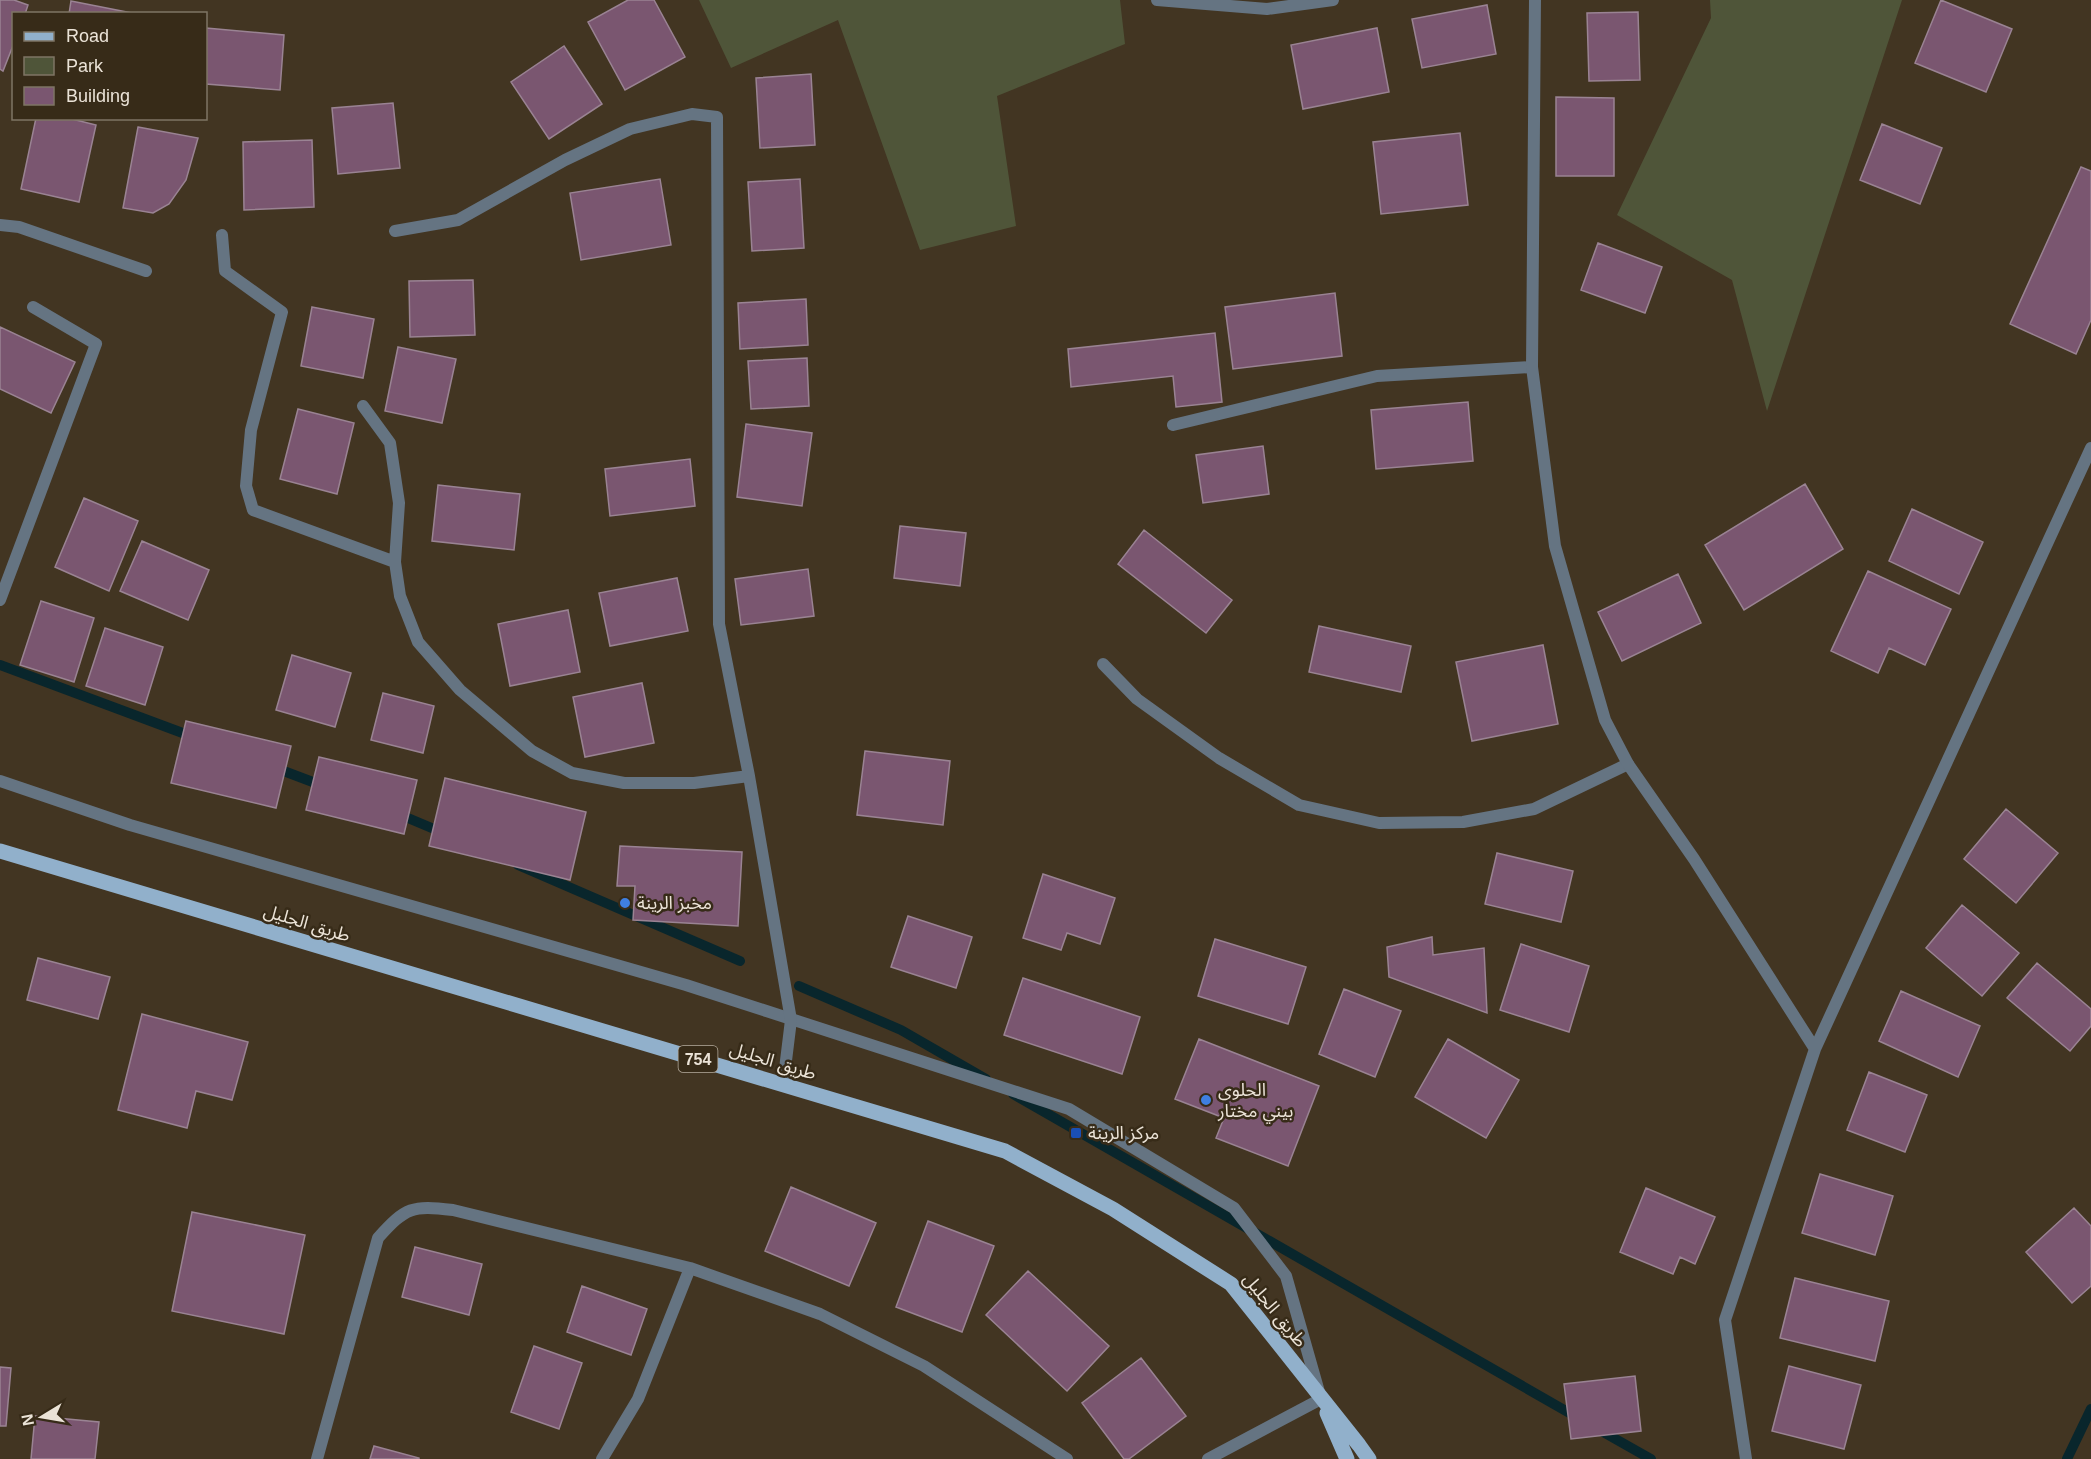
<svg xmlns="http://www.w3.org/2000/svg" width="2091" height="1459" font-family="Helvetica,'Noto Sans Arabic',sans-serif">
	<rect width="100%" height="100%" fill="#423522"/>
	<path fill="#4f5539" d="M 699,0 L 1120,0 L 1125,44 L 997,96 L 1016,226 L 920,250 L 838,20 L 731,68 Z
		M 1710,0 L 1902,0 L 1767,411 L 1732,280 L 1617,215 L 1711,18 Z"/>
	<g fill="none" stroke-linecap="round" stroke-linejoin="round">
		<path stroke="#09262c" stroke-width="10" d="M 0,665 L 196,738
			M 273,767 L 326,787
			M 396,813 L 446,834
			M 518,865 L 740,961
			M 799,986 L 901,1030 L 986,1079
			M 1013,1094 L 1580,1419
			M 1596,1428 L 1651,1459
			M 2067,1459 L 2091,1409"/>
	</g>
	<path fill="#7a5670" stroke="#9a8393" stroke-width="1.5" d="M 0,0 L 14,0 L 28,5 L 25,14 L 14,14 L 14,43 L 3,71 L 0,69 Z
		M 628,0 L 654,0 L 685,57 L 625,90 L 588,22 Z
		M 1941,0 L 2012,29 L 1986,92 L 1915,63 Z
		M 71,1 L 137,14 L 69,14 Z
		M 1487,5 L 1496,54 L 1422,68 L 1412,19 Z
		M 1638,12 L 1640,80 L 1589,81 L 1587,13 Z
		M 206,28 L 284,35 L 280,90 L 206,84 Z
		M 1377,28 L 1389,92 L 1303,109 L 1291,45 Z
		M 564,46 L 602,104 L 549,139 L 511,82 Z
		M 811,74 L 815,145 L 760,148 L 756,78 Z
		M 1556,97 L 1614,98 L 1614,176 L 1556,176 Z
		M 393,103 L 400,168 L 338,174 L 332,108 Z
		M 36,118 L 68,118 L 96,125 L 79,202 L 21,189 Z
		M 1882,124 L 1942,148 L 1920,204 L 1860,180 Z
		M 138,127 L 198,138 L 186,180 L 169,204 L 153,213 L 123,208 Z
		M 1460,133 L 1468,205 L 1381,214 L 1373,142 Z
		M 312,140 L 314,207 L 244,210 L 243,142 Z
		M 2081,167 L 2091,171 L 2091,320 L 2076,354 L 2010,324 Z
		M 660,179 L 671,245 L 581,260 L 570,193 Z
		M 800,179 L 804,248 L 752,251 L 748,182 Z
		M 1598,243 L 1662,267 L 1645,313 L 1581,290 Z
		M 473,280 L 475,335 L 410,337 L 409,281 Z
		M 1335,293 L 1342,356 L 1233,369 L 1225,307 Z
		M 806,299 L 808,345 L 740,349 L 738,303 Z
		M 312,307 L 374,319 L 363,378 L 301,366 Z
		M 0,327 L 75,362 L 51,413 L 0,389 Z
		M 1215,333 L 1222,402 L 1176,407 L 1173,376 L 1071,387 L 1068,349 Z
		M 398,347 L 456,359 L 442,423 L 385,411 Z
		M 807,358 L 809,406 L 751,409 L 748,361 Z
		M 1468,402 L 1473,461 L 1376,469 L 1371,410 Z
		M 298,409 L 354,423 L 337,494 L 280,479 Z
		M 746,424 L 812,433 L 802,506 L 737,497 Z
		M 1263,446 L 1269,494 L 1203,503 L 1196,455 Z
		M 690,459 L 695,506 L 610,516 L 605,469 Z
		M 1805,484 L 1843,549 L 1744,610 L 1705,545 Z
		M 438,485 L 520,494 L 514,550 L 432,541 Z
		M 84,498 L 138,521 L 109,591 L 55,567 Z
		M 1912,509 L 1983,542 L 1959,594 L 1889,561 Z
		M 900,526 L 966,533 L 960,586 L 894,578 Z
		M 1144,530 L 1232,600 L 1206,633 L 1118,564 Z
		M 142,541 L 209,570 L 188,620 L 120,591 Z
		M 808,569 L 814,616 L 741,625 L 735,579 Z
		M 1868,571 L 1951,609 L 1925,665 L 1889,648 L 1878,673 L 1831,651 Z
		M 1678,574 L 1701,623 L 1622,661 L 1598,612 Z
		M 677,578 L 688,631 L 610,646 L 599,593 Z
		M 41,601 L 94,618 L 74,682 L 20,665 Z
		M 568,610 L 580,672 L 510,686 L 498,624 Z
		M 1319,626 L 1411,646 L 1401,692 L 1309,672 Z
		M 105,628 L 163,647 L 145,705 L 86,686 Z
		M 1543,645 L 1558,724 L 1472,741 L 1456,662 Z
		M 292,655 L 351,673 L 335,727 L 276,710 Z
		M 642,683 L 654,743 L 585,757 L 573,697 Z
		M 383,693 L 434,706 L 423,753 L 371,740 Z
		M 186,721 L 291,746 L 276,808 L 171,783 Z
		M 865,751 L 950,761 L 943,825 L 857,815 Z
		M 319,757 L 417,780 L 404,834 L 306,810 Z
		M 445,778 L 586,812 L 570,880 L 429,846 Z
		M 2006,809 L 2058,853 L 2016,903 L 1964,859 Z
		M 620,846 L 742,852 L 738,926 L 633,920 L 635,886 L 617,886 Z
		M 1497,853 L 1573,871 L 1561,922 L 1485,904 Z
		M 1043,874 L 1115,898 L 1100,944 L 1067,933 L 1061,950 L 1023,938 Z
		M 1962,905 L 2019,953 L 1982,996 L 1926,948 Z
		M 908,916 L 972,937 L 956,988 L 891,967 Z
		M 1432,937 L 1433,955 L 1484,948 L 1487,1013 L 1389,977 L 1387,947 Z
		M 1215,939 L 1306,967 L 1288,1024 L 1198,996 Z
		M 1521,944 L 1589,966 L 1569,1032 L 1500,1010 Z
		M 38,958 L 110,977 L 98,1019 L 27,1000 Z
		M 2037,963 L 2091,1009 L 2091,1026 L 2070,1051 L 2007,998 Z
		M 1023,978 L 1140,1017 L 1122,1074 L 1004,1035 Z
		M 1344,989 L 1401,1011 L 1375,1077 L 1319,1054 Z
		M 1901,991 L 1980,1026 L 1958,1077 L 1879,1041 Z
		M 142,1014 L 248,1042 L 232,1100 L 196,1091 L 187,1128 L 118,1110 Z
		M 1199,1039 L 1319,1086 L 1288,1166 L 1216,1138 L 1224,1118 L 1175,1099 Z
		M 1448,1039 L 1519,1080 L 1486,1138 L 1415,1097 Z
		M 1869,1072 L 1927,1095 L 1905,1152 L 1847,1130 Z
		M 1820,1174 L 1893,1196 L 1875,1255 L 1802,1233 Z
		M 791,1187 L 876,1223 L 849,1286 L 765,1251 Z
		M 1646,1188 L 1715,1217 L 1695,1264 L 1680,1257 L 1673,1274 L 1620,1252 Z
		M 2074,1208 L 2091,1226 L 2091,1286 L 2072,1303 L 2026,1252 Z
		M 192,1212 L 305,1235 L 284,1334 L 172,1311 Z
		M 928,1221 L 994,1246 L 962,1332 L 896,1307 Z
		M 415,1247 L 482,1264 L 469,1315 L 402,1297 Z
		M 1028,1271 L 1109,1346 L 1067,1391 L 986,1315 Z
		M 1795,1278 L 1889,1301 L 1875,1361 L 1780,1338 Z
		M 582,1286 L 647,1309 L 631,1355 L 567,1332 Z
		M 534,1346 L 582,1363 L 559,1429 L 511,1412 Z
		M 1141,1358 L 1186,1416 L 1129,1459 L 1124,1459 L 1082,1403 Z
		M 1789,1366 L 1861,1385 L 1844,1449 L 1772,1431 Z
		M 0,1367 L 11,1368 L 6,1426 L 0,1426 Z
		M 1635,1376 L 1641,1431 L 1571,1439 L 1564,1384 Z
		M 35,1416 L 99,1422 L 95,1459 L 31,1459 Z
		M 374,1446 L 419,1458 L 419,1459 L 370,1459 Z"/>
	<g fill="none" stroke-linecap="round" stroke-linejoin="round">
		<path stroke="#657482" stroke-width="12" d="M 1157,0 L 1267,9 L 1333,0
			M 1173,425 L 1377,376 L 1532,367
			M 0,600 L 96,344 L 33,307
			M 1103,664 L 1137,699 L 1219,758 L 1299,805 L 1379,823 L 1463,822 L 1534,809 L 1628,764
			M 0,781 L 130,825 L 686,985 L 1069,1109 L 1234,1208 L 1286,1276 L 1319,1392"/>
		<path stroke="#657482" stroke-width="12" d="M 1535,0 L 1532,367 L 1555,546 L 1605,720 L 1628,764 L 1694,859 L 1815,1049
			M 0,225 L 19,227 L 146,271
			M 395,231 L 458,220 L 565,160 L 630,129 L 692,114 L 717,117 L 719,624 L 749,776 L 791,1020 L 783,1085
			M 222,235 L 225,271 L 282,312 L 251,430 L 246,486 L 253,510 L 395,562
			M 363,406 L 390,443 L 399,503 L 395,562 L 400,596 L 418,642 L 460,690 L 532,751 L 572,773 L 624,783 L 694,783 L 749,776
			M 317,1459 L 378,1238 C 406,1207 412,1205 453,1210 L 690,1268 L 820,1314 L 924,1366 L 1067,1459
			M 602,1459 L 638,1399 L 690,1268
			M 1208,1459 L 1321,1399
			M 1746,1459 L 1725,1320 L 1815,1049 L 2091,448"/>
		<path stroke="#91b0cb" stroke-width="15" d="M 0,851 L 1005,1151 L 1113,1209 L 1231,1284 L 1359,1445 L 1369,1459
			M 1327,1413 L 1347,1459"/>
	</g>
	<g fill="#3f7fe0" stroke="#372b18" stroke-width="2">
		<circle cx="625" cy="903" r="6"/>
		<circle cx="1206" cy="1100" r="6"/>
	</g>
	<rect fill="#1a4fb4" stroke="#372b18" stroke-width="2" x="1070" y="1127" width="12" height="12" rx="3"/>
	<g text-anchor="middle" stroke-width="5" stroke-linejoin="round" paint-order="stroke">
		<rect fill="#372b18" stroke="#b5ac9e" stroke-width="1.5" x="678.5" y="1046" width="39" height="26" rx="4.5"/>
		<g font-size="16" font-weight="bold" fill="#ebe3d7">
			<text x="698" y="1065">754</text>
		</g>
		<g font-size="18" fill="#ebe3d7" stroke="#372b18" text-anchor="start">
			<text x="637" y="909">مخبز الرينة</text>
			<text x="1218" y="1096">الحلوى<tspan x="1218" dy="21">بيني مختار</tspan></text>
			<text x="1088" y="1139">مركز الرينة</text>
		</g>
		<g font-size="18" fill="#ebe3d7" stroke="#372b18">
			<text transform="translate(307 923) rotate(17)" y="6">طريق الجليل</text>
			<text transform="translate(773 1061) rotate(17)" y="6">طريق الجليل</text>
			<text transform="translate(1275 1310) rotate(51)" y="6">طريق الجليل</text>
		</g>
	</g>
	<rect x="12" y="12" width="195" height="108" fill="#372b18" stroke="#7f7564" stroke-width="1.5"/>
	<rect x="24" y="32" width="30" height="9" fill="#91b0cb" stroke="#7f7564" stroke-width="1.5"/>
	<text x="66" y="42" font-size="18" fill="#ebe3d7">Road</text>
	<rect x="24" y="57" width="30" height="18" fill="#4f5539" stroke="#7f7564" stroke-width="1.5"/>
	<text x="66" y="72" font-size="18" fill="#ebe3d7">Park</text>
	<rect x="24" y="87" width="30" height="18" fill="#7a5670" stroke="#7f7564" stroke-width="1.5"/>
	<text x="66" y="102" font-size="18" fill="#ebe3d7">Building</text>
	<g transform="translate(42 1417) rotate(259)" stroke="#372b18" stroke-width="4.5" paint-order="stroke">
	<path d="M0-4.5L10 22L0 15L-10 22Z" fill="#ebe3d7"/>
	<text y="-9" font-size="16" font-weight="bold" text-anchor="middle" fill="#ebe3d7">N</text>
	</g>
</svg>
